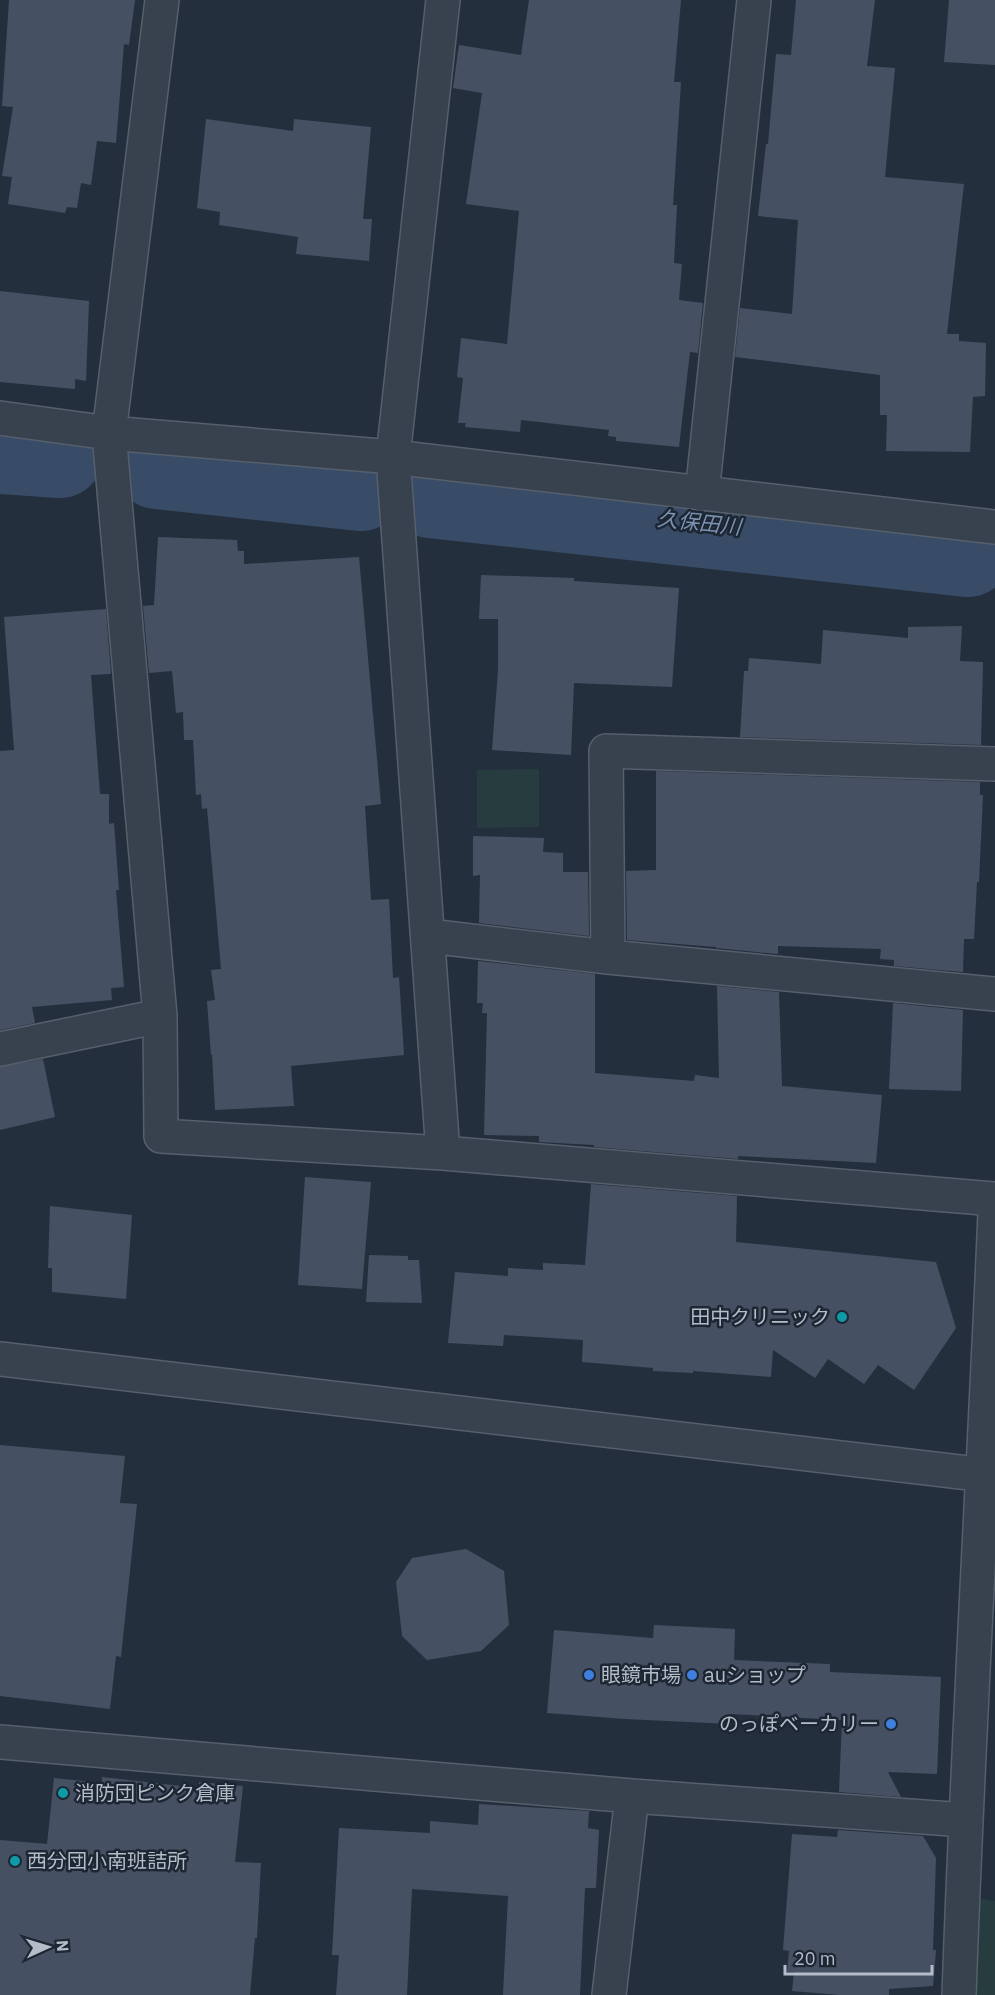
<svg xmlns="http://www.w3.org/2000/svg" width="995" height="1995" font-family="'IBM Plex Sans','Noto Sans JP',sans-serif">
	<rect width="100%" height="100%" fill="#242f3e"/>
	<path fill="#263c3f" d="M 539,769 L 539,827 L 477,828 L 477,770 Z
		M 976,1898 L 995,1901 L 995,1995 L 974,1995 Z"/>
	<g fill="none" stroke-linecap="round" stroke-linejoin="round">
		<path stroke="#394c67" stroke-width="88" d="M 0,450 L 60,454
			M 157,465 L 361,487
			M 430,494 L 968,553"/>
	</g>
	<path fill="#455162" d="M 9,0 L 135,0 L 129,45 L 124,44 L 116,143 L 97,141 L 91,185 L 81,183 L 77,208 L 67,207 L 65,213 L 8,204 L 12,177 L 2,176 L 13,107 L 2,106 Z
		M 529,0 L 681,0 L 674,82 L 681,82 L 673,205 L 677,205 L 674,263 L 682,264 L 679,300 L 703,303 L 698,353 L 690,352 L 679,447 L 616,441 L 616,437 L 608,436 L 609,430 L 521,420 L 520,432 L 465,427 L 466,423 L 458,423 L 463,378 L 457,377 L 461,338 L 507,344 L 519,211 L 466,204 L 482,93 L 453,88 L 459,45 L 521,55 Z
		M 796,0 L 875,0 L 867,66 L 895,68 L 885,177 L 964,184 L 947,334 L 959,334 L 959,341 L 986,343 L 985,396 L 973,397 L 970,452 L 886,451 L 887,415 L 880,415 L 880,375 L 735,357 L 740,308 L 792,314 L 798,220 L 758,216 L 766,144 L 768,144 L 776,54 L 791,55 Z
		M 949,0 L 995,0 L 995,65 L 944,62 Z
		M 206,119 L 293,131 L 294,119 L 371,127 L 363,219 L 372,219 L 369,261 L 296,254 L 298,237 L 219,225 L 220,212 L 197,208 Z
		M 0,291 L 89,301 L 86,381 L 75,379 L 75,389 L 0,382 Z
		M 158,537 L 237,540 L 238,551 L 244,551 L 244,564 L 359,557 L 381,804 L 365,806 L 371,900 L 389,899 L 393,978 L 399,977 L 404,1055 L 291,1066 L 294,1106 L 215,1110 L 212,1054 L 211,1055 L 207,1001 L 215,1000 L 211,970 L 221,969 L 207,808 L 202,809 L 201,794 L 196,795 L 193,740 L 184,740 L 183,712 L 176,713 L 172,671 L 149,673 L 143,606 L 154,605 Z
		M 481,575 L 574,578 L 574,581 L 679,588 L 672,687 L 574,683 L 571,755 L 492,750 L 498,670 L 498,619 L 479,619 Z
		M 106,609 L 111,674 L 91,675 L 100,794 L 109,794 L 109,824 L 114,823 L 119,890 L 116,890 L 124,987 L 111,988 L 112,1000 L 32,1007 L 35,1023 L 0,1030 L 0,751 L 14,750 L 4,617 Z
		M 962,626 L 960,661 L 983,662 L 981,745 L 740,737 L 744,671 L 748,671 L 749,658 L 821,664 L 823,630 L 908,638 L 908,627 Z
		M 656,771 L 980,782 L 980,795 L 983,795 L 979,882 L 977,882 L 974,939 L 964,939 L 963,972 L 894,966 L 894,960 L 880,959 L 881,949 L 778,946 L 778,954 L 716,948 L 716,947 L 627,940 L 626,871 L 656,870 Z
		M 473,836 L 544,838 L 543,852 L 563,853 L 563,872 L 588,872 L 589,936 L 479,923 L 480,875 L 473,876 Z
		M 478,961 L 595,974 L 595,1073 L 694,1081 L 695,1075 L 719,1078 L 717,986 L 779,992 L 782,1086 L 882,1095 L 876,1163 L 738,1156 L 738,1159 L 594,1147 L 594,1145 L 539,1142 L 539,1136 L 484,1135 L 487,1013 L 482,1013 L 483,1003 L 477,1003 Z
		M 893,1003 L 963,1010 L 961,1091 L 889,1089 Z
		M 43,1059 L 55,1117 L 0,1130 L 0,1067 Z
		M 305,1177 L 371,1182 L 362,1289 L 298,1285 Z
		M 591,1184 L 737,1196 L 736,1242 L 936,1262 L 956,1328 L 914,1390 L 878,1365 L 864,1384 L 828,1359 L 815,1378 L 773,1350 L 771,1377 L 693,1371 L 693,1373 L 653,1371 L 653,1368 L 582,1362 L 583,1340 L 504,1335 L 503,1346 L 448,1343 L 455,1272 L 508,1276 L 508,1268 L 543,1270 L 543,1263 L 585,1265 Z
		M 50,1206 L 132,1215 L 126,1299 L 52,1292 L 52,1268 L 48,1268 Z
		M 369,1255 L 408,1256 L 408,1260 L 419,1260 L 422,1303 L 366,1302 Z
		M 0,1445 L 125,1456 L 120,1503 L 137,1504 L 121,1657 L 116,1656 L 110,1709 L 0,1696 Z
		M 466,1549 L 504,1571 L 509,1625 L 481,1651 L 427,1660 L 402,1636 L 396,1582 L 412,1558 Z
		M 654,1625 L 735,1629 L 734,1660 L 830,1664 L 830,1672 L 941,1677 L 937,1774 L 888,1772 L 901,1797 L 839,1792 L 842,1720 L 731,1714 L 730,1724 L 625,1719 L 547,1713 L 554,1630 L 653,1638 Z
		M 102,1777 L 199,1788 L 199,1782 L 243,1786 L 235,1862 L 261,1863 L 257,1938 L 255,1938 L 250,1995 L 0,1995 L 0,1840 L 47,1844 L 54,1778 L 102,1783 Z
		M 479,1804 L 589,1811 L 588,1828 L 599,1830 L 596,1888 L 585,1888 L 580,1995 L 503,1995 L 508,1896 L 412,1889 L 407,1995 L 336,1995 L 339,1955 L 332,1955 L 339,1828 L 430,1833 L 430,1821 L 478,1825 Z
		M 838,1830 L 923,1836 L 936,1858 L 933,1950 L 936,1950 L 933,1986 L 889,1989 L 889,1995 L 840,1995 L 792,1991 L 794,1972 L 787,1972 L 789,1951 L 783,1950 L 792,1834 L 837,1837 Z"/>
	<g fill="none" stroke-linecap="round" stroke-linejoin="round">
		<g stroke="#565f6c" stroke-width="36">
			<path id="minor" d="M 162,0 L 109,433 L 160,1016 L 161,1136 L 443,1153 L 995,1199
				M 0,418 L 109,433 L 393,457 L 995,527
				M 702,494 L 754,0
				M 429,936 L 608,957 L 995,994
				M 608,957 L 606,751 L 995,764
				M 0,1049 L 160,1016
				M 443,1153 L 393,457 L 443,0
				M 0,1359 L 995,1476
				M 0,1742 L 632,1796 L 965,1820
				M 609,1995 L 632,1796
				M 959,1995 C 968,1734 984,1473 995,1212"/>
		</g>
		<use href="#minor" stroke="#38414e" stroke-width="33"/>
	</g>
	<g fill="#0f9aa8" stroke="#1d2633" stroke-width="2">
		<circle cx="842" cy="1317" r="6"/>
		<circle cx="63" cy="1793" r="6"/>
		<circle cx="15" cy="1861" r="6"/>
	</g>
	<g fill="#3f7fe0" stroke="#1d2633" stroke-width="2">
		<circle cx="589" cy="1675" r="6"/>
		<circle cx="692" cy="1675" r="6"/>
		<circle cx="891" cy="1724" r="6"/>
	</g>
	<g text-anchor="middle" stroke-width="5" stroke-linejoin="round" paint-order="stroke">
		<g font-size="20" fill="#b4bcc9" stroke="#1d2633" text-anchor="start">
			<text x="830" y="1324" text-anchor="end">田中クリニック</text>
			<text x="601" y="1682">眼鏡市場</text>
			<text x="704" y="1682">auショップ</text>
			<text x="879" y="1731" text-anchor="end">のっぽベーカリー</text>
			<text x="75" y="1800">消防団ピンク倉庫</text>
			<text x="27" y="1868">西分団小南班詰所</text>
		</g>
		<g font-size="21" font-style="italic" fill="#7c92b1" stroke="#1d2633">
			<text transform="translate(699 523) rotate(6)" y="7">久保田川</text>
		</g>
	</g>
	<g transform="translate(48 1947) rotate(86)" stroke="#1d2633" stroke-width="4.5" paint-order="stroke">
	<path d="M0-4.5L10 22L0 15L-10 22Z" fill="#b4bcc9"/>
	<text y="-9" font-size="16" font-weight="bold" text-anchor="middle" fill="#b4bcc9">N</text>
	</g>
	<path d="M785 1965v9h147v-9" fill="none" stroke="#b4bcc9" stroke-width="3"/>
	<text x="794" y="1965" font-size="18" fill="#b4bcc9" stroke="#1d2633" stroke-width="4.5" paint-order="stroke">20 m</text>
</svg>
